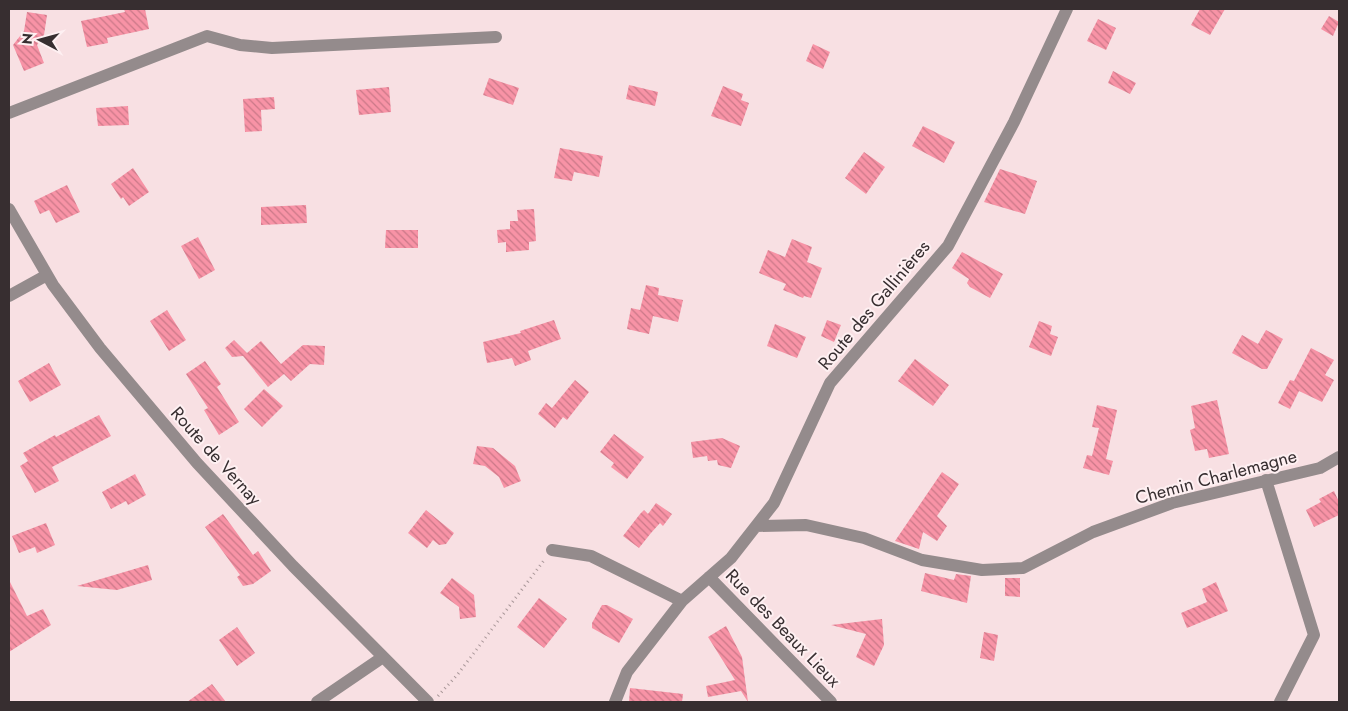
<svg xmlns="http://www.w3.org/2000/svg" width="1348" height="711" font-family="Jost,sans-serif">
	<defs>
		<pattern id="building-back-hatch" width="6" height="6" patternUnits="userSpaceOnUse" patternTransform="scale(1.25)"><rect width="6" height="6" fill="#f893a6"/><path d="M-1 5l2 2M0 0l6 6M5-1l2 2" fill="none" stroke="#ca7888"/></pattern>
	</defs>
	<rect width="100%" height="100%" fill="#f8e0e3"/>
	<path fill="url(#building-back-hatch)" d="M 124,9 L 145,9 L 149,29 L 107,38 L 108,43 L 87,47 L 81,21 L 125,12 Z
		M 1200,9 L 1225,9 L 1210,35 L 1191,25 Z
		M 27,12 L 47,15 L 44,35 L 37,45 L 44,63 L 24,71 L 13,45 L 24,31 Z
		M 1329,16 L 1339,22 L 1333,36 L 1321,29 Z
		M 1098,19 L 1116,28 L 1106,50 L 1087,41 Z
		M 813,44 L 830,52 L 823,69 L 806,61 Z
		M 1113,71 L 1136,83 L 1130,94 L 1108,83 Z
		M 489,78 L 519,88 L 513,105 L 483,95 Z
		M 629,85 L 658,92 L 655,106 L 626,99 Z
		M 723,86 L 743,94 L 741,100 L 749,103 L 741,126 L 711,116 Z
		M 389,87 L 391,112 L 359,115 L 356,90 Z
		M 274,97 L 275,109 L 261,110 L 262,131 L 245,132 L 243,99 Z
		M 128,106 L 129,125 L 98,126 L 96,108 Z
		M 923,126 L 955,142 L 944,163 L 912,146 Z
		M 560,148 L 603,156 L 599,177 L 574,172 L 572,181 L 554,178 Z
		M 864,152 L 885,167 L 866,194 L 845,178 Z
		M 133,168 L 149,192 L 129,206 L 123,197 L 121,199 L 111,184 Z
		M 1000,169 L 1037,181 L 1025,214 L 984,202 Z
		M 67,185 L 80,212 L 56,223 L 49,210 L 40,214 L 34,201 Z
		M 306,205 L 307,223 L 261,225 L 261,207 Z
		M 534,209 L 536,241 L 529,242 L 529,250 L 506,252 L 506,242 L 498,243 L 497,230 L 510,229 L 510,221 L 518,221 L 517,210 Z
		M 386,230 L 418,230 L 418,248 L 385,248 Z
		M 198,237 L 215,270 L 199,279 L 181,246 Z
		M 792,239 L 812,247 L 807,262 L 822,268 L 811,298 L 804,296 L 803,298 L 783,290 L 786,284 L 759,273 L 768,250 L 785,257 Z
		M 962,252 L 1003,274 L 990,298 L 970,287 L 967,283 L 969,279 L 952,268 Z
		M 646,285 L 659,288 L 658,295 L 683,300 L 678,322 L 653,316 L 649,334 L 627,329 L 631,308 L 640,310 Z
		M 167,310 L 186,340 L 169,351 L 150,321 Z
		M 554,320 L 561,339 L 528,351 L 531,360 L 515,366 L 512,358 L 487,363 L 483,342 L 521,333 L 520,331 Z
		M 827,320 L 841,325 L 834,342 L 821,336 Z
		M 1039,321 L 1052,326 L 1050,334 L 1058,337 L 1051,356 L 1029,347 Z
		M 775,324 L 806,337 L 797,358 L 767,346 Z
		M 1266,330 L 1283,339 L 1267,369 L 1262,369 L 1232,353 L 1242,335 L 1258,344 Z
		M 234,340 L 247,353 L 261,341 L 281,364 L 303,345 L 325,346 L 324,365 L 310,364 L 291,381 L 284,374 L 268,387 L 243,356 L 232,357 L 225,348 Z
		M 1311,348 L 1334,360 L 1325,375 L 1334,380 L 1322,402 L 1299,391 L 1290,409 L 1278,403 L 1290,380 L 1294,381 Z
		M 915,359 L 949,385 L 933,406 L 898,381 Z
		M 205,361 L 221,384 L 217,387 L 239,422 L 219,435 L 204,410 L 208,408 L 186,374 Z
		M 49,363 L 61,385 L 30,402 L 18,381 Z
		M 575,380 L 589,392 L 567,420 L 563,417 L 555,428 L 538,414 L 546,403 L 552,408 Z
		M 264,389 L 283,406 L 262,427 L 244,409 Z
		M 1217,400 L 1229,454 L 1209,458 L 1207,449 L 1195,451 L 1190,430 L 1195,428 L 1191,406 Z
		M 1097,405 L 1117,410 L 1106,459 L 1113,461 L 1109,475 L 1083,468 L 1087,455 L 1092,456 L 1099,428 L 1092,427 Z
		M 99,415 L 111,436 L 52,467 L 59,481 L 35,493 L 20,466 L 28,461 L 23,453 L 55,435 L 56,437 Z
		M 614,434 L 644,457 L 627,479 L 611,467 L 614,463 L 600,452 Z
		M 722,438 L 740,446 L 731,468 L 718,465 L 717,460 L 708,461 L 707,456 L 693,458 L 691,442 Z
		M 477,446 L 493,448 L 515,466 L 521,481 L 504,488 L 499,477 L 485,466 L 473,464 Z
		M 942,472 L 959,484 L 937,516 L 947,526 L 937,541 L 923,532 L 919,549 L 895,541 Z
		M 135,474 L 146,495 L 128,505 L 126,501 L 111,509 L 102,492 Z
		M 1334,491 L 1339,502 L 1339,515 L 1314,527 L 1306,510 L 1321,502 L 1319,499 Z
		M 656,503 L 672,514 L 663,526 L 660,523 L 651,533 L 639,548 L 623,536 L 640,514 L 644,510 L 648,514 Z
		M 426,510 L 454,533 L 446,544 L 439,545 L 433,540 L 427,548 L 408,533 Z
		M 223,514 L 253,555 L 258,551 L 271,571 L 253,584 L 243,586 L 237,577 L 240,575 L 205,527 Z
		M 46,523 L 55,545 L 37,553 L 35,547 L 19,553 L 12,536 Z
		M 148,565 L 152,580 L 117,590 L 77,586 Z
		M 925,573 L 954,580 L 956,574 L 971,576 L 967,603 L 921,591 Z
		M 452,578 L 474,595 L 476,617 L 460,619 L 459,607 L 440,593 Z
		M 1005,578 L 1020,578 L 1020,597 L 1005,596 Z
		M 9,580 L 27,616 L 43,609 L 51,625 L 9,652 Z
		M 1216,582 L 1228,611 L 1187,628 L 1181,613 L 1207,602 L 1202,589 Z
		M 539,598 L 567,619 L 544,648 L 517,627 Z
		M 602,605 L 607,605 L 633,619 L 619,643 L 592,628 L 592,623 Z
		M 882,619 L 884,645 L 874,666 L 856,657 L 866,634 L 831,625 Z
		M 726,626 L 742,657 L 748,702 L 741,691 L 708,697 L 706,686 L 735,680 L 708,637 Z
		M 237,627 L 255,653 L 237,666 L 219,640 Z
		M 984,632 L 998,635 L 994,661 L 980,658 Z
		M 212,684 L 226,702 L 187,702 Z
		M 630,688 L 683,694 L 682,702 L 629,702 Z"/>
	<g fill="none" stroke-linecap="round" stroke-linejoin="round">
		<path stroke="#a99799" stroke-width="3" stroke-dasharray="1 4" stroke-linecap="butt" d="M 438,696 L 458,674 L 545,559"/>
		<path stroke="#948b8c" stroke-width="12" d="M 9,113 L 207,36 L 240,45 L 272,48 L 496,37
			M 9,209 L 53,285 L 100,348 L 197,463 L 293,566 L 428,702
			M 9,296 L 47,275
			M 1266,480 L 1314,635 L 1280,702
			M 756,526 L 806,525 L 864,538 L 922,560 L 982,570 L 1023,568 L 1093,532 L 1172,503 L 1320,468 L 1339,457
			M 552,550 L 591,556 L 682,601
			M 709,577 L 831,702
			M 317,702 L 383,657
			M 615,702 L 627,672 L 682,601 L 731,558 L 774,503 L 830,383 L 948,246 L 1014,122 L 1067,9"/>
	</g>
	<g text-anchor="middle" stroke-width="4" stroke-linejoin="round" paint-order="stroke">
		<g font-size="18" fill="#372e30" stroke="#fef0f2">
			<text transform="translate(874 305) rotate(-50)" y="6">Route des Gallinières</text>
			<text transform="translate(216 456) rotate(48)" y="6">Route de Vernay</text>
			<text transform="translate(1216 477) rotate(-15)" y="6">Chemin Charlemagne</text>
			<text transform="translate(783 628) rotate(46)" y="6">Rue des Beaux Lieux</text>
		</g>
	</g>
	<rect width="1348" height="711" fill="none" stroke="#372e30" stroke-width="20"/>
	<g transform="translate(40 40) rotate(276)" stroke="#fef0f2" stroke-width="4" paint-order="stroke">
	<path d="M0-4L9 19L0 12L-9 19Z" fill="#372e30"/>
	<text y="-8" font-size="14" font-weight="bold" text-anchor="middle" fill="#372e30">N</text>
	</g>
</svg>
